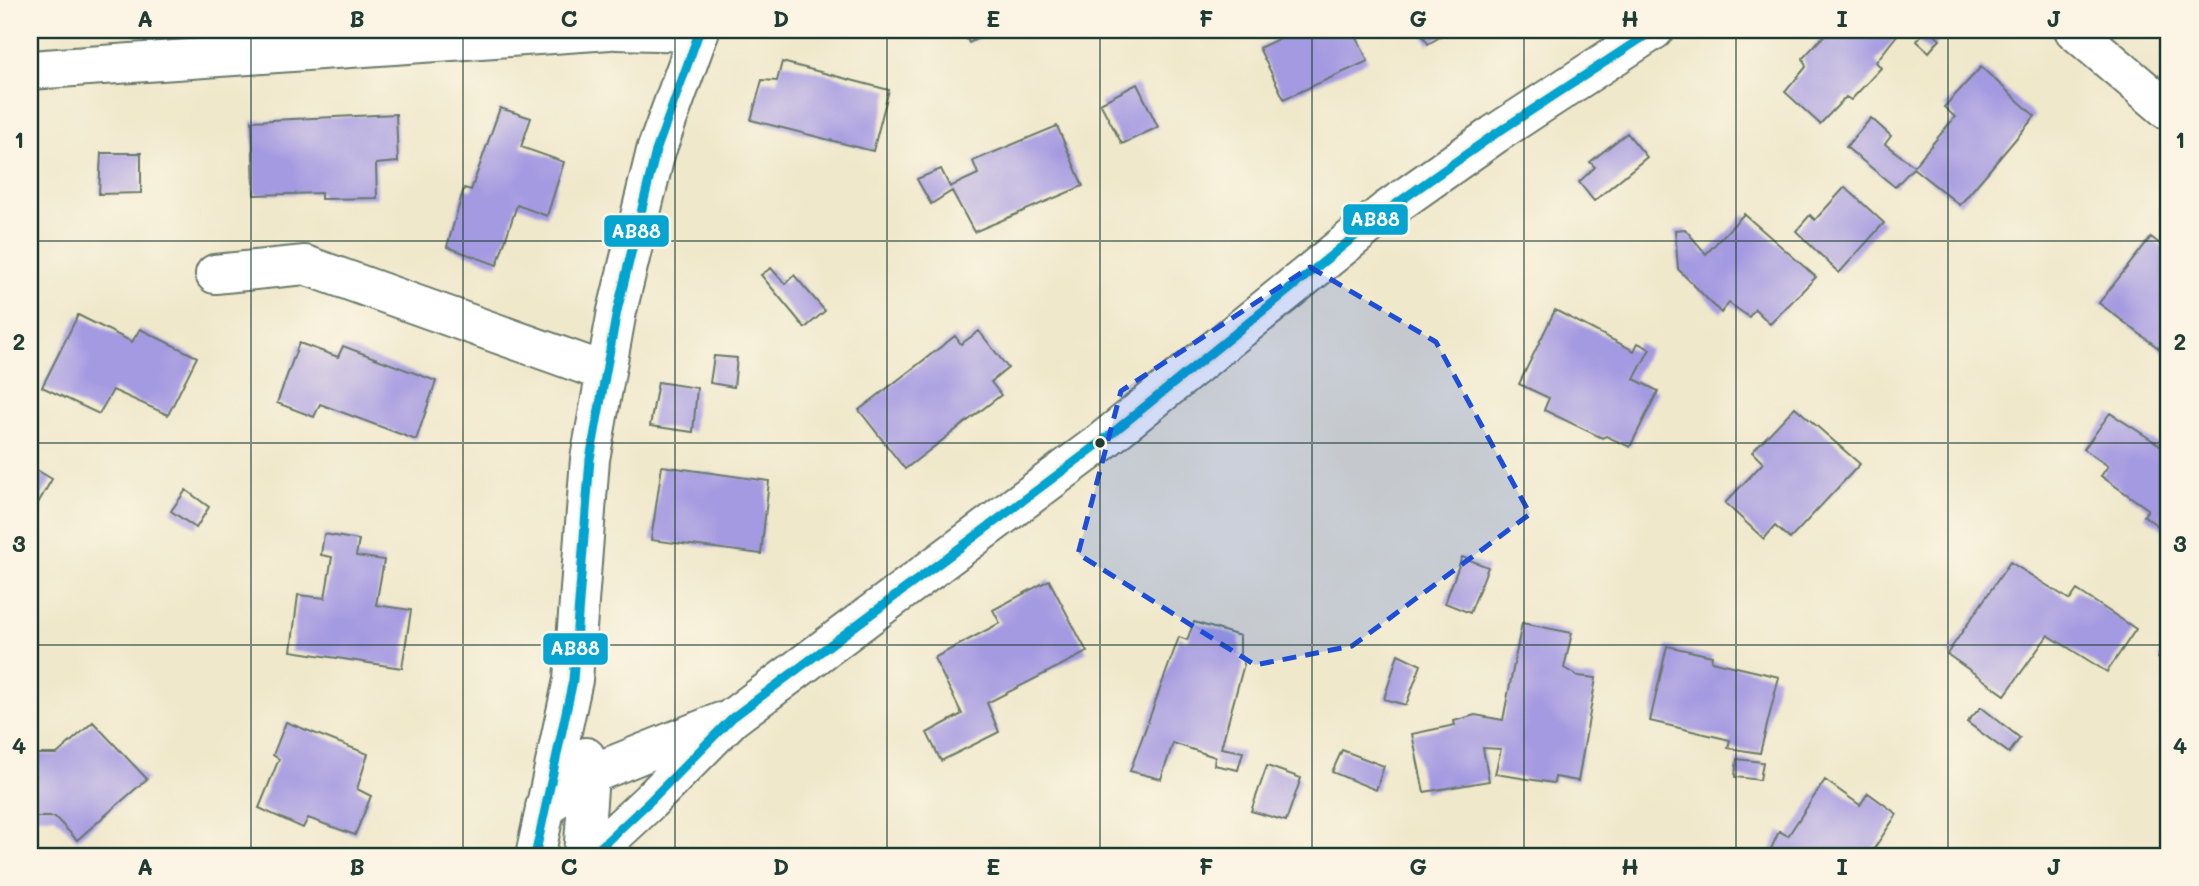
<svg xmlns="http://www.w3.org/2000/svg" width="2199" height="886" font-family="Mali,sans-serif">
	<rect width="100%" height="100%" fill="#fcf5e5"/>
	<filter id="ink" filterUnits="userSpaceOnUse"><feTurbulence type="fractalNoise" baseFrequency=".0143" numOctaves="2"/><feDisplacementMap in="SourceGraphic" scale="14" xChannelSelector="R" yChannelSelector="G"/><feConvolveMatrix kernelMatrix="1 2 1 2 8 2 1 2 1" color-interpolation-filters="sRGB"/></filter>
	<filter id="wash" filterUnits="userSpaceOnUse"><feTurbulence type="fractalNoise" baseFrequency=".00686" numOctaves="4" result="noise"/><feDisplacementMap in="SourceGraphic" scale="28" xChannelSelector="R" yChannelSelector="G"/><feGaussianBlur stdDeviation="1.57" result="paint"/><feColorMatrix in="noise" values="0 0 0 0 0 0 0 0 0 0 0 0 0 0 0 0 0 1.4 0 .05"/><feComposite in="paint" operator="in"/></filter>
	<g filter="url(#wash)">
		<rect width="100%" height="100%" fill="#efe8cb"/>
		<g id="blocks">
			<path fill="#a49ae1" d="M 962,30 L 994,30 L 969,43 Z
				M 1297,30 L 1353,30 L 1368,61 L 1284,99 L 1259,48 Z
				M 1420,30 L 1452,30 L 1428,44 Z
				M 1829,30 L 1901,30 L 1876,62 L 1881,68 L 1851,100 L 1846,97 L 1820,124 L 1785,92 L 1806,67 L 1803,58 Z
				M 1925,30 L 1930,30 L 1940,39 L 1929,52 L 1917,41 Z
				M 782,62 L 889,90 L 873,151 L 751,120 L 762,80 L 777,81 Z
				M 1981,67 L 2035,116 L 1960,205 L 1913,168 L 1895,187 L 1846,147 L 1871,118 L 1891,136 L 1885,144 L 1914,166 L 1955,117 L 1944,107 Z
				M 1137,84 L 1158,127 L 1122,144 L 1100,103 Z
				M 500,108 L 531,118 L 521,147 L 564,162 L 547,216 L 517,205 L 497,265 L 447,247 L 464,188 L 471,190 Z
				M 396,114 L 398,162 L 376,164 L 377,198 L 321,199 L 321,193 L 254,195 L 252,121 Z
				M 1057,126 L 1083,186 L 974,232 L 952,191 L 931,204 L 918,181 L 917,179 L 941,169 L 950,187 L 978,174 L 973,161 Z
				M 1627,133 L 1647,157 L 1594,201 L 1579,182 L 1595,167 L 1590,162 Z
				M 101,153 L 141,153 L 141,193 L 99,194 Z
				M 1845,187 L 1884,223 L 1839,273 L 1796,231 L 1810,215 L 1815,220 Z
				M 1744,214 L 1816,277 L 1770,324 L 1755,309 L 1749,317 L 1729,303 L 1721,313 L 1678,269 L 1675,230 L 1685,229 L 1706,254 Z
				M 2151,237 L 2169,251 L 2169,356 L 2099,303 Z
				M 771,268 L 785,284 L 794,275 L 825,311 L 805,328 L 761,275 Z
				M 1555,310 L 1634,351 L 1638,343 L 1650,349 L 1634,379 L 1658,391 L 1630,447 L 1606,436 L 1602,438 L 1544,410 L 1549,398 L 1519,384 Z
				M 78,315 L 132,342 L 140,329 L 197,357 L 168,415 L 113,390 L 99,414 L 42,387 Z
				M 979,331 L 1008,368 L 991,382 L 1001,395 L 905,469 L 859,410 L 955,336 L 961,344 Z
				M 299,343 L 338,357 L 343,346 L 436,381 L 416,440 L 320,404 L 314,417 L 277,403 Z
				M 714,356 L 737,358 L 734,387 L 710,383 Z
				M 658,382 L 697,388 L 693,432 L 650,426 Z
				M 1795,407 L 1860,464 L 1790,539 L 1775,526 L 1764,539 L 1725,503 L 1763,463 L 1752,452 Z
				M 2110,413 L 2169,451 L 2169,538 L 2165,531 L 2144,516 L 2148,509 L 2101,476 L 2108,466 L 2084,449 Z
				M 30,466 L 52,479 L 38,503 L 30,498 Z
				M 662,466 L 769,481 L 761,554 L 651,540 Z
				M 186,490 L 209,507 L 196,528 L 171,511 Z
				M 324,534 L 359,540 L 356,556 L 384,560 L 376,605 L 411,610 L 402,668 L 291,651 L 298,595 L 325,598 L 332,557 L 321,555 Z
				M 1462,557 L 1488,567 L 1470,613 L 1445,603 Z
				M 2010,562 L 2070,600 L 2077,590 L 2136,629 L 2107,672 L 2048,635 L 2005,695 L 1947,654 Z
				M 1049,580 L 1087,652 L 987,703 L 999,732 L 941,761 L 927,733 L 962,714 L 934,658 L 1000,623 L 993,610 Z
				M 1194,622 L 1240,636 L 1240,655 L 1244,664 L 1221,748 L 1243,752 L 1238,770 L 1214,765 L 1215,757 L 1173,743 L 1161,779 L 1130,771 L 1179,637 L 1187,640 Z
				M 1522,623 L 1572,633 L 1564,668 L 1578,676 L 1596,678 L 1578,781 L 1555,777 L 1554,783 L 1495,774 L 1501,749 L 1483,748 L 1489,781 L 1424,792 L 1412,734 L 1455,725 L 1454,721 L 1475,715 L 1503,720 Z
				M 2169,644 L 2169,666 L 2158,658 Z
				M 1667,646 L 1712,656 L 1711,661 L 1779,677 L 1760,753 L 1728,748 L 1730,740 L 1650,721 Z
				M 1398,654 L 1421,665 L 1406,705 L 1384,699 Z
				M 1981,707 L 2020,738 L 2009,753 L 1967,722 Z
				M 93,722 L 147,779 L 77,840 L 55,817 L 30,817 L 30,754 L 57,754 Z
				M 286,722 L 368,754 L 357,789 L 371,796 L 355,835 L 308,818 L 303,828 L 259,808 L 279,759 L 273,755 Z
				M 1342,750 L 1384,766 L 1376,790 L 1332,772 Z
				M 1737,759 L 1763,762 L 1760,780 L 1735,777 Z
				M 1267,766 L 1301,778 L 1286,821 L 1251,811 Z
				M 1825,780 L 1860,805 L 1868,793 L 1897,814 L 1869,856 L 1783,856 L 1771,849 L 1779,831 L 1788,836 Z"/>
		</g>
	</g>
	<g filter="url(#ink)">
		<use href="#blocks" fill-opacity="0" stroke="#687969" stroke-width="2"/>
		<g fill="none" stroke-linecap="round" stroke-linejoin="round">
			<g stroke="#687969" stroke-width="42">
				<path id="minor" d="M 616,30 L 698,32
					M 2074,30 L 2169,111
					M 30,70 L 610,30
					M 215,274 L 305,265 L 605,372
					M 545,807 L 589,775 L 721,722
					M 535,856 L 573,680 L 590,459 L 617,311 L 656,151 L 700,30
					M 583,856 L 589,775 L 586,757
					M 591,856 L 650,801 L 732,718 L 1100,443 L 1386,211 L 1495,134 L 1654,30"/>
			</g>
			<use href="#minor" stroke="#fff" stroke-width="38"/>
			<g stroke="#fcf5e5" stroke-width="14">
				<path id="bus-1" d="M 535,856 L 573,680 L 590,459 L 617,311 L 656,151 L 700,30
					M 591,856 L 650,801 L 732,718 L 1100,443 L 1386,211 L 1495,134 L 1654,30"/>
			</g>
			<use href="#bus-1" stroke="#05a4d1" stroke-width="9"/>
		</g>
	</g>
	<path fill="#1d4ed8" fill-opacity="0.2" stroke="#1d4ed8" stroke-width="5" stroke-dasharray="14 9" stroke-linejoin="round" d="M 1310,267 L 1436,342 L 1530,514 L 1352,646 L 1255,665 L 1078,554 L 1121,391 Z"/>
	<path fill="none" stroke="#1f3d34" stroke-width="2" stroke-opacity="0.55" d="M 251,30 L 251,856M 463,30 L 463,856M 675,30 L 675,856M 887,30 L 887,856M 1100,30 L 1100,856M 1312,30 L 1312,856M 1524,30 L 1524,856M 1736,30 L 1736,856M 1948,30 L 1948,856M 30,241 L 2169,241M 30,443 L 2169,443M 30,645 L 2169,645"/>
	<circle fill="#1f3d34" stroke="#fcf5e5" stroke-width="2.5" cx="1100" cy="443" r="6"/>
	<g stroke="#fcf5e5" stroke-width="2.5">
		<rect x="1342" y="203" width="67" height="33" rx="7" fill="#05a4d1"/>
		<rect x="603" y="214" width="67" height="34" rx="7" fill="#05a4d1"/>
		<rect x="542" y="632" width="67" height="34" rx="7" fill="#05a4d1"/>
	</g>
	<g font-size="19" text-anchor="middle" font-weight="bold" fill="#fff">
		<text x="1375" y="226">AB88</text>
		<text x="636" y="238">AB88</text>
		<text x="575" y="655">AB88</text>
	</g>
	<rect width="2199" height="886" fill="none" stroke="#fcf5e5" stroke-width="77"/>
	<rect x="38" y="38" width="2122" height="810" fill="none" stroke="#1f3d34" stroke-width="2.5"/>
	<g font-size="23" text-anchor="middle" font-weight="bold" fill="#1f3d34">
		<text x="145" y="27">A</text>
		<text x="357" y="27">B</text>
		<text x="569" y="27">C</text>
		<text x="781" y="27">D</text>
		<text x="993" y="27">E</text>
		<text x="1206" y="27">F</text>
		<text x="1418" y="27">G</text>
		<text x="1630" y="27">H</text>
		<text x="1842" y="27">I</text>
		<text x="2054" y="27">J</text>
		<text x="19" y="148">1</text>
		<text x="2180" y="148">1</text>
		<text x="19" y="350">2</text>
		<text x="2180" y="350">2</text>
		<text x="19" y="552">3</text>
		<text x="2180" y="552">3</text>
		<text x="19" y="754">4</text>
		<text x="2180" y="754">4</text>
		<text x="145" y="875">A</text>
		<text x="357" y="875">B</text>
		<text x="569" y="875">C</text>
		<text x="781" y="875">D</text>
		<text x="993" y="875">E</text>
		<text x="1206" y="875">F</text>
		<text x="1418" y="875">G</text>
		<text x="1630" y="875">H</text>
		<text x="1842" y="875">I</text>
		<text x="2054" y="875">J</text>
	</g>
</svg>
